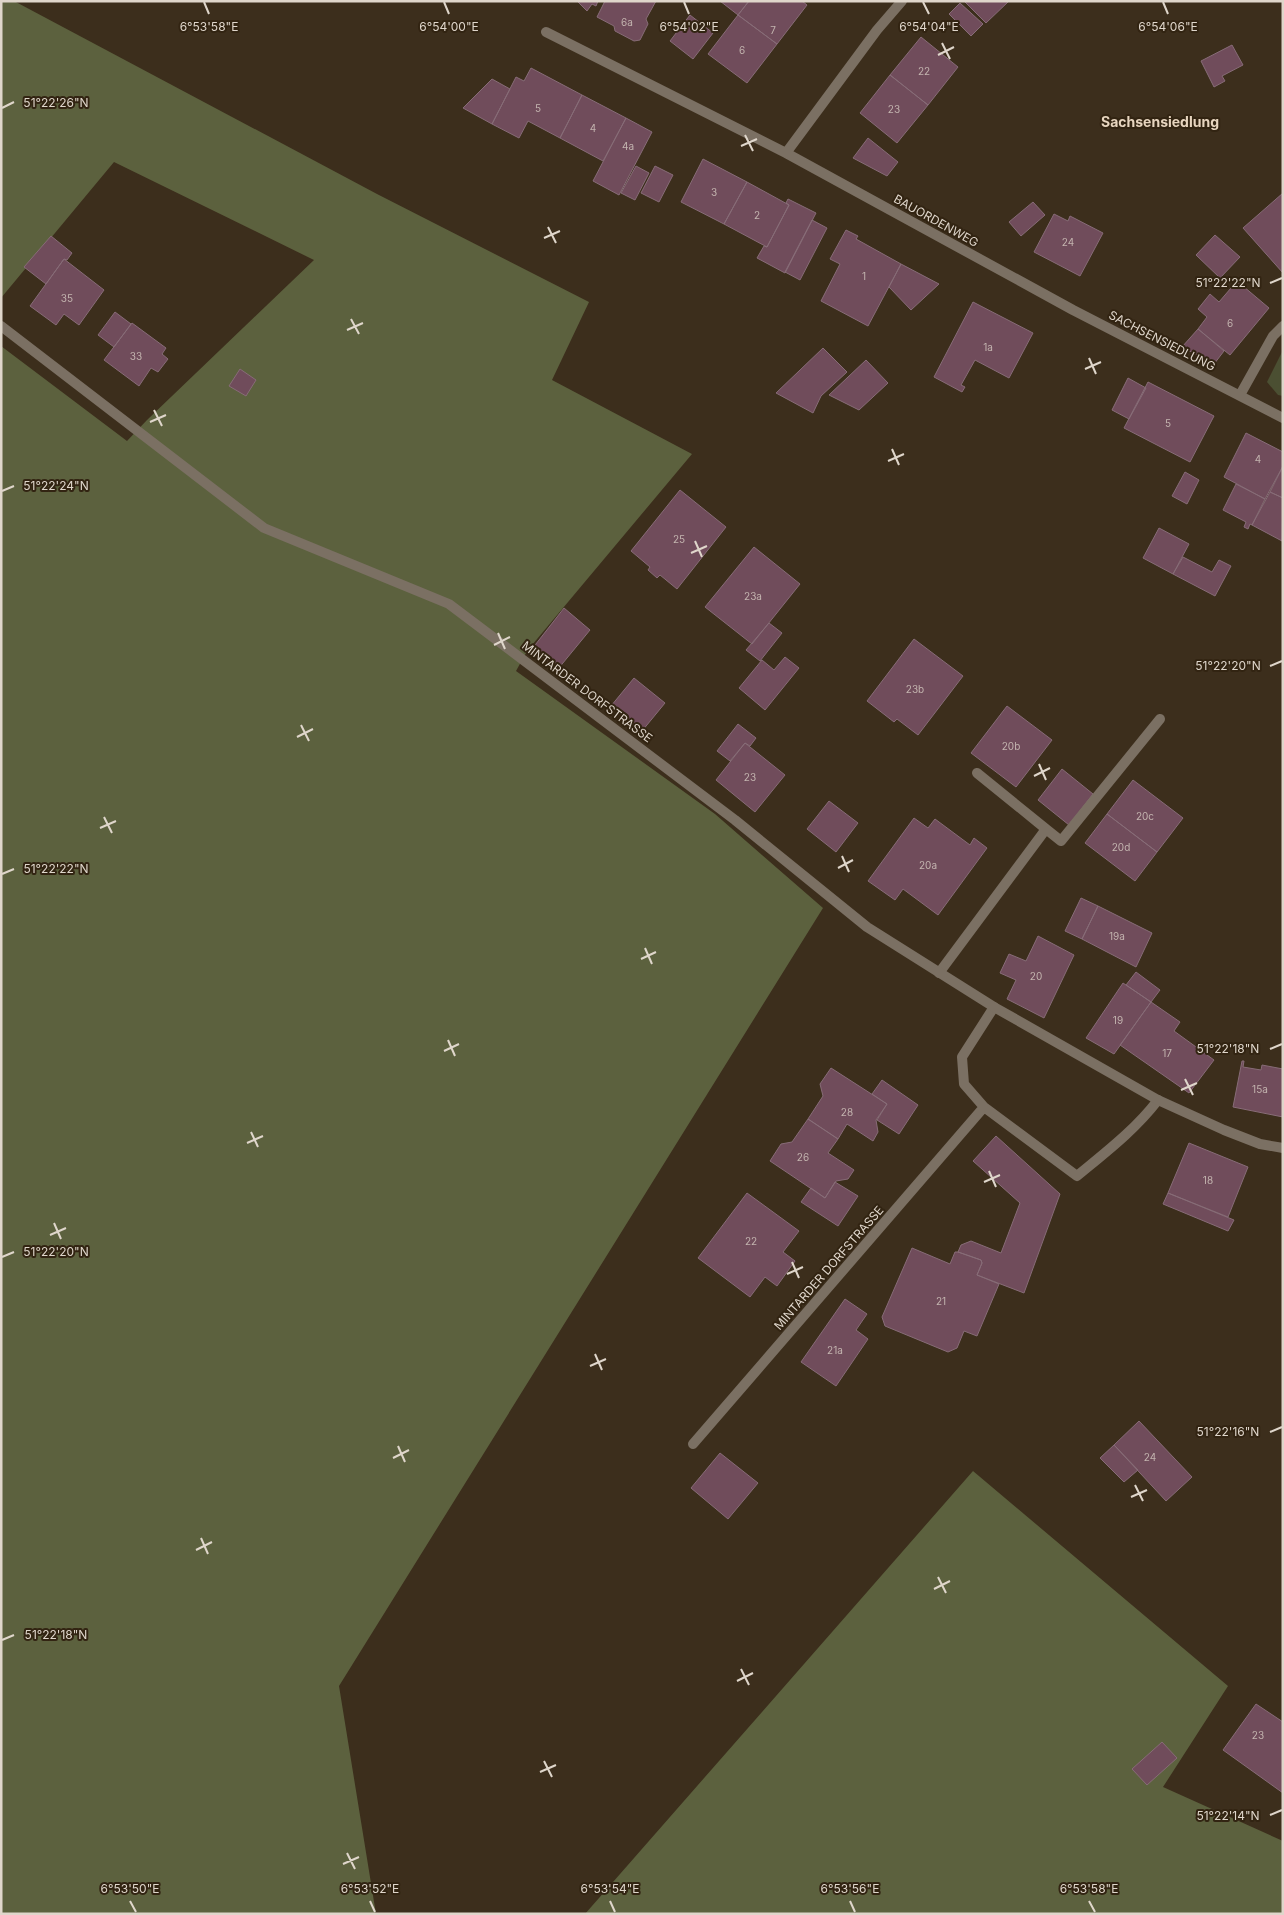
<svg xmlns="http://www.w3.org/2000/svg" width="1284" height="1915" font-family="Inter,sans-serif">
	<rect width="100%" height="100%" fill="#3c2e1c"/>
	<path fill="#4b4f32" d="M 1283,350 L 1283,396 L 1278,395 L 1267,382 Z"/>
	<path fill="#5c613e" d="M 1,1 L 14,1 L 377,194 L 589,302 L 552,380 L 692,454 L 527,651 L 516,671 L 715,814 L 823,908 L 339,1686 L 376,1914 L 1,1914 L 1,346 L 127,441 L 147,420 L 314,260 L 114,162 L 1,298 Z
		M 973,1471 L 1228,1686 L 1163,1787 L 1283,1841 L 1283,1914 L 585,1914 Z"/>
	<path fill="#704c5b" stroke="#876c77" d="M 577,1 L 598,1 L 596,6 L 592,4 L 587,11 Z
		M 605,1 L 656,1 L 646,19 L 648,24 L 640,40 L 634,41 L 615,31 L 614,26 L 597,17 Z
		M 720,1 L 749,1 L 738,15 Z
		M 749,1 L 802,1 L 807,5 L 777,44 L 738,15 Z
		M 964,1 L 1009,1 L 986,23 Z
		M 960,3 L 983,24 L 971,36 L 949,14 Z
		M 690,15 L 713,33 L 693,59 L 670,41 Z
		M 738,15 L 777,44 L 747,83 L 708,54 Z
		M 921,37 L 958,67 L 928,105 L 890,75 Z
		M 1232,45 L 1243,65 L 1222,76 L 1225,81 L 1214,87 L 1201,61 Z
		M 531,68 L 582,95 L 560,138 L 528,121 L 519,138 L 492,124 L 516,77 L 524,81 Z
		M 890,75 L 928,105 L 897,143 L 860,113 Z
		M 492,79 L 510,89 L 492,124 L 463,108 Z
		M 582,95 L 626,118 L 603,161 L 560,138 Z
		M 626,118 L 652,132 L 619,195 L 593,181 Z
		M 868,138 L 898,162 L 887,176 L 853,158 Z
		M 703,159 L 747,182 L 724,224 L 681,202 Z
		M 636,166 L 649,173 L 635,200 L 621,193 Z
		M 655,166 L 673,175 L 659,202 L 641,193 Z
		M 747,182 L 789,205 L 767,247 L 724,224 Z
		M 1283,193 L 1283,273 L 1243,228 Z
		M 788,199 L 816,213 L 785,273 L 757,258 L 764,246 L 767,247 L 789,205 L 786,203 Z
		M 1033,202 L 1045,215 L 1021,236 L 1009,222 Z
		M 1054,214 L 1068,221 L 1070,216 L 1103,233 L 1080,276 L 1034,252 Z
		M 812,220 L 827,228 L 800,280 L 785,272 Z
		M 846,230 L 858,236 L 856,239 L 901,264 L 868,326 L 821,301 L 840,264 L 830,259 Z
		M 1215,235 L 1240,257 L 1220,278 L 1196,255 Z
		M 51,236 L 72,253 L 67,260 L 64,259 L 46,284 L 24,267 Z
		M 64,259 L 104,290 L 79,325 L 64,314 L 56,325 L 30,306 Z
		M 901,264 L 939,284 L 911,310 L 889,287 Z
		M 1237,281 L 1269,308 L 1230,355 L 1198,329 L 1207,317 L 1198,309 L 1210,294 L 1219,302 Z
		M 973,302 L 1033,333 L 1009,378 L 975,360 L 961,385 L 965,387 L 962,392 L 934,377 Z
		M 115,312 L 131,324 L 114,347 L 98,335 Z
		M 132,323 L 166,348 L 162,354 L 168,359 L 158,372 L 151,368 L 139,386 L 104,360 Z
		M 1198,329 L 1224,351 L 1214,364 L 1182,347 Z
		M 823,348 L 847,372 L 821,396 L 813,413 L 776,393 Z
		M 866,360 L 888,383 L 859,410 L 829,395 Z
		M 240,369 L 256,380 L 246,396 L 229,386 Z
		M 1128,378 L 1146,388 L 1129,419 L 1112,410 Z
		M 1148,382 L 1214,416 L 1190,462 L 1124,428 Z
		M 1246,433 L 1283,452 L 1283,466 L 1265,499 L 1224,477 Z
		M 1283,466 L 1283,498 L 1270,492 Z
		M 1185,472 L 1199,480 L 1187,504 L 1172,496 Z
		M 1236,484 L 1265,499 L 1252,525 L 1250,524 L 1248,529 L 1244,527 L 1246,522 L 1223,510 Z
		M 680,490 L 726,527 L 677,589 L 660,575 L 657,578 L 648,570 L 650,567 L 631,551 Z
		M 1270,492 L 1283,498 L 1282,541 L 1252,525 Z
		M 1159,528 L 1189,544 L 1173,574 L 1143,558 Z
		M 754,547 L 800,584 L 752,644 L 705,607 Z
		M 1183,557 L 1212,572 L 1219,560 L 1231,566 L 1215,596 L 1173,574 Z
		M 564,608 L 590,630 L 558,669 L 532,649 Z
		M 769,623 L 782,633 L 760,661 L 746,650 Z
		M 914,639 L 963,676 L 918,735 L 897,719 L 894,722 L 867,701 Z
		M 785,657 L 799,668 L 765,710 L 739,688 L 762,660 L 774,670 Z
		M 634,678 L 665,703 L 642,731 L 611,706 Z
		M 1007,706 L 1052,740 L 1016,787 L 971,753 Z
		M 738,724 L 756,738 L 750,746 L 745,743 L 730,761 L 717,751 Z
		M 745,743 L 785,775 L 755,812 L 716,780 Z
		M 1062,769 L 1093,794 L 1069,825 L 1038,800 Z
		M 1133,780 L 1183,818 L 1157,852 L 1107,814 Z
		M 829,801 L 858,823 L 836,852 L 807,829 Z
		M 1107,814 L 1157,852 L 1135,881 L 1085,843 Z
		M 914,818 L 928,828 L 935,819 L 970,845 L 974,838 L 987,848 L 938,915 L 903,889 L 895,900 L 868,881 Z
		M 1081,898 L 1098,906 L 1082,939 L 1065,931 Z
		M 1098,906 L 1152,933 L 1136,967 L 1082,939 Z
		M 1038,936 L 1074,955 L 1044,1018 L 1007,999 L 1016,980 L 1000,973 L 1009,954 L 1026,961 Z
		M 1136,972 L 1160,990 L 1151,1002 L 1126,985 Z
		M 1123,983 L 1151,1002 L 1114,1054 L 1086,1038 Z
		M 1151,1002 L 1180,1022 L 1174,1031 L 1214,1060 L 1189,1093 L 1120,1045 Z
		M 1242,1061 L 1244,1061 L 1243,1067 L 1261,1070 L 1262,1065 L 1283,1069 L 1283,1117 L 1233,1107 Z
		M 831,1068 L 887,1104 L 876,1120 L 878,1132 L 873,1141 L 847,1124 L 838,1139 L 808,1119 L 823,1096 L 820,1084 Z
		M 882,1080 L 918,1105 L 899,1134 L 877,1120 L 887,1104 L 872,1094 Z
		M 808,1119 L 838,1139 L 828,1153 L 854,1170 L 848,1179 L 836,1181 L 825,1198 L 770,1161 L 781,1144 L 792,1142 Z
		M 996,1136 L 1060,1194 L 1024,1293 L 977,1275 L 982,1263 L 981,1260 L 958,1252 L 961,1245 L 971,1241 L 1001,1253 L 1020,1203 L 973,1161 Z
		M 1189,1143 L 1248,1167 L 1228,1217 L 1168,1193 Z
		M 835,1182 L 858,1196 L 838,1226 L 801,1202 L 811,1188 L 825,1198 Z
		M 747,1193 L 799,1231 L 783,1252 L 795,1261 L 777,1286 L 765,1277 L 750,1297 L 698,1258 Z
		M 1168,1193 L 1234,1220 L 1228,1231 L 1163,1204 Z
		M 912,1248 L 950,1264 L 955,1252 L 958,1252 L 981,1260 L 982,1263 L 977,1275 L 999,1284 L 977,1336 L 964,1331 L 957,1348 L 948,1352 L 885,1326 L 882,1317 Z
		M 845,1299 L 867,1314 L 856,1330 L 868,1339 L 836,1386 L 801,1362 Z
		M 1139,1421 L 1192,1477 L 1166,1501 L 1114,1445 Z
		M 1114,1445 L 1138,1470 L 1124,1482 L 1100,1458 Z
		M 720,1453 L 758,1483 L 728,1519 L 691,1488 Z
		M 1256,1704 L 1283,1722 L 1283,1793 L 1223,1750 Z
		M 1162,1742 L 1177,1758 L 1147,1785 L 1132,1769 Z"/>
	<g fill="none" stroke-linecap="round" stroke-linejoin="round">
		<path stroke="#7b7063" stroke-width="10" d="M 1240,395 L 1273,336 L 1283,326
			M 977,773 L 1046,829
			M 939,973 L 1046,829 L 1061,841 L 1160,719
			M 994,1007 L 962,1057 L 964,1084 L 984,1107 L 1077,1176 C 1106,1152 1135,1130 1158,1100
			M 693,1444 L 984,1107"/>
		<path stroke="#7b7063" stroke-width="10" d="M 546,32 L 786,153 L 877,30 L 902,1
			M 786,153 L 1073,310 L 1283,418
			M 1,326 L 264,528 L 449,604 L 735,820 L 867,927 L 994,1007 L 1158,1100 L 1224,1130 L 1260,1144 L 1283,1148"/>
	</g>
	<path fill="none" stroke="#dfd6cb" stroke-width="2" d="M 204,2 L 209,14M 444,2 L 449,14M 684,2 L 689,14M 923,2 L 929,14M 1163,2 L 1168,14M 942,43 L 950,59M 938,55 L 954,47M 2,108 L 14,102M 745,135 L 753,151M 741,146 L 757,139M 548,227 L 556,243M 544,238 L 560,231M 1270,283 L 1282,278M 351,319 L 359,334M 347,330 L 363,323M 1089,358 L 1096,374M 1085,369 L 1101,362M 154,410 L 162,426M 150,422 L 166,415M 892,449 L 899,465M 888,461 L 904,454M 2,491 L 14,486M 695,541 L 702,557M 691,553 L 707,546M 498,633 L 505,649M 494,645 L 510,637M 1270,666 L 1282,661M 301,725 L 309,741M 297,737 L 313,729M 1039,764 L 1046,780M 1034,776 L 1050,768M 104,817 L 112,833M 100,828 L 116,821M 842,856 L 849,872M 838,868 L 853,860M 2,874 L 14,869M 645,948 L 652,964M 641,959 L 656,952M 448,1040 L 455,1056M 1270,1049 L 1282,1044M 444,1051 L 459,1044M 1185,1079 L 1193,1095M 1181,1090 L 1197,1083M 251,1132 L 258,1147M 247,1143 L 263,1136M 989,1171 L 996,1187M 984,1182 L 1000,1175M 54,1223 L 61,1239M 50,1235 L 66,1228M 2,1257 L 14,1252M 792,1262 L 799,1278M 787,1274 L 803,1267M 595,1354 L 602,1370M 590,1366 L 606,1359M 1270,1432 L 1282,1427M 398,1446 L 405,1462M 393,1458 L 409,1450M 1135,1485 L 1143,1501M 1131,1497 L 1147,1490M 201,1538 L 208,1554M 196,1550 L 212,1542M 938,1577 L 946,1593M 934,1589 L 950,1581M 2,1640 L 14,1635M 741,1669 L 749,1685M 737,1681 L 753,1673M 544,1761 L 552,1777M 540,1772 L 556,1765M 1270,1815 L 1282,1810M 347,1853 L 355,1869M 343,1864 L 359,1857M 130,1901 L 136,1912M 370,1901 L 375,1912M 610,1901 L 615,1912M 850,1901 L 855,1912M 1089,1901 L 1095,1912"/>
	<g text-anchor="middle" stroke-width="4" stroke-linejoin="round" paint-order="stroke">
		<g font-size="10" fill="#c3b4af">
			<text x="627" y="26">6a</text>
			<text x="773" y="34">7</text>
			<text x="742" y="54">6</text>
			<text x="924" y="75">22</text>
			<text x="538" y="112">5</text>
			<text x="894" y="113">23</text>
			<text x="593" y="132">4</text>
			<text x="628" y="150">4a</text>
			<text x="714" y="196">3</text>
			<text x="757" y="219">2</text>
			<text x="1068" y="246">24</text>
			<text x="864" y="280">1</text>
			<text x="67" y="302">35</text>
			<text x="1230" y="327">6</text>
			<text x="988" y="351">1a</text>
			<text x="136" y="360">33</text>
			<text x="1168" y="427">5</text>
			<text x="1258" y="463">4</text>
			<text x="679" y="543">25</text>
			<text x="753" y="600">23a</text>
			<text x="915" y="693">23b</text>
			<text x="1011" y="750">20b</text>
			<text x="750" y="781">23</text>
			<text x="1145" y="820">20c</text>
			<text x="1121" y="851">20d</text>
			<text x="928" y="869">20a</text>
			<text x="1117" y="940">19a</text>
			<text x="1036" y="980">20</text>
			<text x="1118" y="1024">19</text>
			<text x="1167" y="1057">17</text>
			<text x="1260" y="1093">15a</text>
			<text x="847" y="1116">28</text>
			<text x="803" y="1161">26</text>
			<text x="1208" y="1184">18</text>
			<text x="751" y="1245">22</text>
			<text x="941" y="1305">21</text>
			<text x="835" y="1354">21a</text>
			<text x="1150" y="1461">24</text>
			<text x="1258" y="1739">23</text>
		</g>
		<g font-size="12" fill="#dfd6cb" stroke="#322412">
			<text transform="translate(936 221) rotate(29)" y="4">BAUORDENWEG</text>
			<text transform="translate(1162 341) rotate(27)" y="4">SACHSENSIEDLUNG</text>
			<text transform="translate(587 692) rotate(37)" y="4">MINTARDER DORFSTRASSE</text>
			<text transform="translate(829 1268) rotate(-49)" y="4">MINTARDER DORFSTRASSE</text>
		</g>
		<g font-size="14" font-weight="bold" fill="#e7d5bf" stroke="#322412">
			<text x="1160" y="127">Sachsensiedlung</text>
		</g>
	</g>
	<g font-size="12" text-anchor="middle" fill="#dfd6cb" stroke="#322412" stroke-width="4" stroke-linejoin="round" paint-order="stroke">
		<text x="449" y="31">6°54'00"E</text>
		<text x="689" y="31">6°54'02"E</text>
		<text x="929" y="31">6°54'04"E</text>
		<text x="1168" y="31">6°54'06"E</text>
		<text x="209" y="31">6°53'58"E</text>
		<text x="56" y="107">51°22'26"N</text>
		<text x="1228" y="287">51°22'22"N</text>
		<text x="56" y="490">51°22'24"N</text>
		<text x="1228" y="670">51°22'20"N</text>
		<text x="56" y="873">51°22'22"N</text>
		<text x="1228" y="1053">51°22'18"N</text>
		<text x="56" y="1256">51°22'20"N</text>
		<text x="1228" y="1436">51°22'16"N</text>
		<text x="56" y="1639">51°22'18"N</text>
		<text x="1228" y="1820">51°22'14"N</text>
		<text x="130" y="1893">6°53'50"E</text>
		<text x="370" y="1893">6°53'52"E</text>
		<text x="610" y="1893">6°53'54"E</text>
		<text x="850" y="1893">6°53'56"E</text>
		<text x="1089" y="1893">6°53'58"E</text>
	</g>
	<rect width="1284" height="1915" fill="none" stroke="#dfd6cb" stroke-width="5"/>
</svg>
